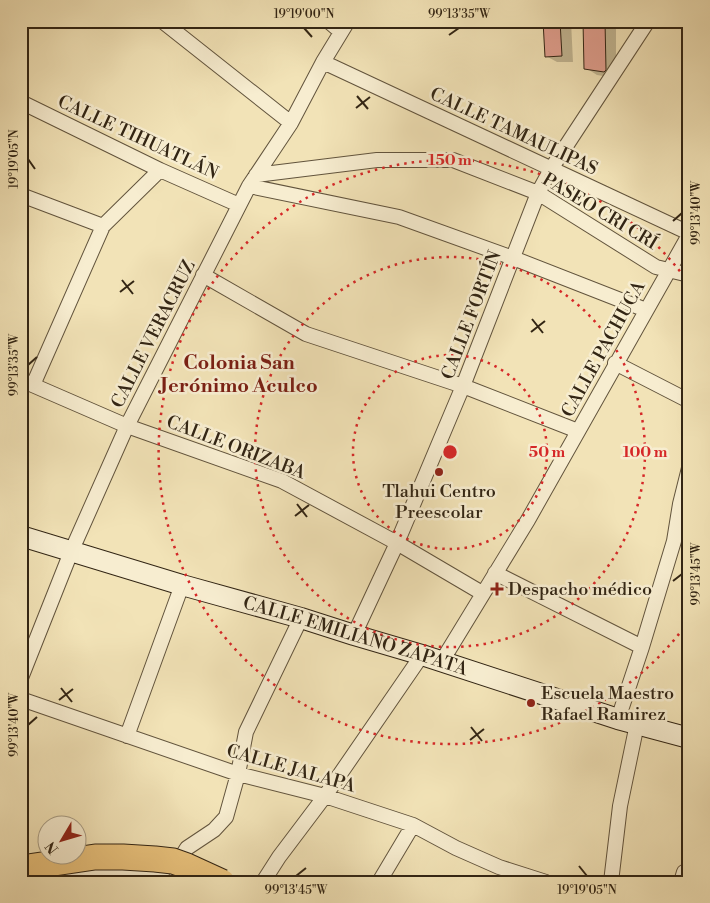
<svg xmlns="http://www.w3.org/2000/svg" width="710" height="903" font-family="'Libre Bodoni',serif">
	<rect width="100%" height="100%" fill="#f2e3b7"/>
	<filter id="stains"><feTurbulence type="fractalNoise" baseFrequency=".004" numOctaves="4"/><feColorMatrix values="0 0 0 0 .2 0 0 0 0 .09 0 0 0 0 .02 0 0 0 .5 -.17"/></filter>
	<radialGradient id="worn" r=".72"><stop offset=".6" stop-color="#630" stop-opacity="0"/><stop offset="1" stop-color="#630" stop-opacity=".3"/></radialGradient>
	<path fill="#0003" d="M 544,21 L 571,21 L 573,62 L 557,62 L 546,56 Z
		M 584,21 L 616,21 L 616,78 L 597,75 L 586,68 Z"/>
	<path fill="#e19f8f" stroke="#322514" d="M 543,21 L 560,21 L 562,56 L 545,57 Z
		M 583,21 L 605,21 L 606,70 L 604,72 L 584,69 Z"/>
	<g fill="none" stroke-linecap="round" stroke-linejoin="round">
		<g stroke="#62543d" stroke-width="16">
			<path id="street" d="M 162,21 L 291,123
				M 328,21 L 341,32
				M 323,62 L 689,233
				M 21,102 L 160,170 L 239,205
				M 256,175 L 377,160 L 453,160 L 538,193 L 656,267 L 689,275
				M 249,186 L 399,217 L 513,258 L 646,310
				M 21,195 L 103,226
				M 203,275 L 306,334 L 463,386 L 578,431
				M 615,363 L 689,401
				M 21,380 L 127,426 L 282,481 L 397,543 L 482,593
				M 33,385 L 103,226 L 160,170
				M 495,573 L 642,647
				M 354,635 L 397,543 L 463,386 L 538,193 L 551,169 L 648,21
				M 442,661 L 528,520 L 689,235
				M 21,678 L 71,552 L 127,426 L 249,186 L 291,123 L 323,62 L 348,21
				M 21,699 L 238,774 L 325,796 L 413,825 L 456,848 L 499,867 L 546,882
				M 618,719 L 642,647 L 674,541 L 680,504 L 689,468
				M 127,736 L 182,585
				M 176,882 L 180,859 L 187,848 L 214,830 L 226,817 L 238,774 L 246,732 L 301,618
				M 263,882 L 279,857 L 325,796 L 422,655
				M 379,882 L 413,825
				M 611,882 L 620,806 L 637,724
				M 681,882 L 684,872"/>
		</g>
		<g stroke="#322514" stroke-width="22">
			<g id="secondary">
				<path id="s1" d="M 21,536 L 182,585 L 301,618 L 354,635 L 422,655 L 618,719 L 689,738"/>
				<path d="M 51,882 L 69,873 L 117,871 L 143,872 L 159,868 L 173,862"/>
			</g>
		</g>
		<use href="#street" stroke="#f7edd0" stroke-width="14"/>
		<use href="#secondary" stroke="#f7edd0" stroke-width="20"/>
		<g stroke="#322514" stroke-width="27" stroke-linecap="butt">
			<path id="highway-bridge" d="M 21,868 L 95,857 L 123,857 L 155,859 L 173,861 L 187,866 L 222,882"/>
		</g>
		<use href="#highway-bridge" stroke="#e9c27c" stroke-width="25"/>
	</g>
	<path fill="none" stroke="#322514" stroke-width="2" d="M 304,28 L 312,37M 449,35 L 459,28M 357,96 L 368,109M 356,108 L 370,97M 28,159 L 35,169M 673,221 L 682,213M 122,280 L 133,294M 120,292 L 134,281M 532,319 L 543,333M 531,332 L 545,321M 28,365 L 37,357M 297,504 L 307,517M 295,516 L 309,505M 673,581 L 682,574M 61,688 L 72,702M 59,700 L 73,689M 28,725 L 37,717M 471,727 L 482,741M 470,740 L 484,729M 579,866 L 587,876M 296,876 L 306,868"/>
	<g fill="none" stroke="#d62828" stroke-width="2.5" stroke-dasharray="2.5 5">
		<circle cx="450" cy="452" r="97"/>
		<circle cx="450" cy="452" r="195"/>
		<path d="M688 622A292 292 0 1 1 688 282"/>
	</g>
	<g fill="#8f2418" stroke="#f7edd0" stroke-width="2">
		<circle cx="439" cy="472" r="5"/>
		<path d="M494.5 581.5h5v5h5v5h-5v5h-5v-5h-5v-5h5z"/>
		<circle cx="531" cy="703" r="5"/>
	</g>
	<g text-anchor="middle" stroke-width="5" stroke-linejoin="round" paint-order="stroke">
		<g font-size="18" fill="#322514" stroke="#f7edd0">
			<text transform="translate(514 131) rotate(25)" y="6">CALLE TAMAULIPAS</text>
			<text transform="translate(138 137) rotate(25)" y="6">CALLE TIHUATLÁN</text>
			<text transform="translate(600 211) rotate(31)" y="6">PASEO CRI CRÍ</text>
			<text transform="translate(471 315) rotate(-69)" y="6">CALLE FORTÍN</text>
			<text transform="translate(153 334) rotate(-63)" y="6">CALLE VERACRUZ</text>
			<text transform="translate(603 349) rotate(-61)" y="6">CALLE PACHUCA</text>
			<text transform="translate(236 447) rotate(21)" y="6">CALLE ORIZABA</text>
			<text dy="6" stroke="none"><textPath href="#s1" startOffset="349">CALLE EMILIANO ZAPATA</textPath></text>
			<text transform="translate(291 768) rotate(16)" y="6">CALLE JALAPA</text>
		</g>
		<g font-size="18" fill="#322514" stroke="#f7edd0" text-anchor="start">
			<text x="439" y="497" text-anchor="middle">Tlahui Centro<tspan x="439" dy="21">Preescolar</tspan></text>
			<text x="508" y="595">Despacho médico</text>
			<text x="541" y="699">Escuela Maestro<tspan x="541" dy="21">Rafael Ramirez</tspan></text>
		</g>
		<g font-size="20" font-weight="bold" fill="#7a1f14" stroke="#f7edd0">
			<text x="239" y="369">Colonia San<tspan x="239" dy="23">Jerónimo Aculco</tspan></text>
		</g>
	</g>
	<circle cx="450" cy="452" r="8" fill="#d62828" stroke="#f7edd0" stroke-width="2.5"/>
	<g font-size="15" text-anchor="middle" font-weight="bold" fill="#d62828" stroke="#f7edd0" stroke-width="5" stroke-linejoin="round" paint-order="stroke">
		<text x="450" y="165">150 m</text>
		<text x="547" y="457">50 m</text>
		<text x="645" y="457">100 m</text>
	</g>
	<rect width="710" height="903" fill="none" stroke="#f2e3b7" stroke-width="55"/>
	<g transform="translate(62 840) rotate(232)"><circle r="24" fill="#f7edd0" stroke="#a89d85"/>
	<path d="M0-4L9 19L0 12L-9 19Z" fill="#8f2418"/>
	<text y="-8" font-size="14" font-weight="bold" text-anchor="middle" fill="#322514">N</text>
	</g>
	<rect x="28" y="28" width="654" height="848" fill="none" stroke="#322514" stroke-width="2"/>
	<g font-size="12" text-anchor="middle" fill="#322514">
		<text x="304" y="18">19°19'00"N</text>
		<text x="459" y="18">99°13'35"W</text>
		<text transform="translate(14 159) rotate(-90)" y="4">19°19'05"N</text>
		<text transform="translate(696 213) rotate(-90)" y="4">99°13'40"W</text>
		<text transform="translate(14 365) rotate(-90)" y="4">99°13'35"W</text>
		<text transform="translate(696 574) rotate(-90)" y="4">99°13'45"W</text>
		<text transform="translate(14 725) rotate(-90)" y="4">99°13'40"W</text>
		<text x="296" y="894">99°13'45"W</text>
		<text x="587" y="894">19°19'05"N</text>
	</g>
	<rect width="100%" height="100%" filter="url(#stains)"/>
	<rect width="100%" height="100%" fill="url(#worn)"/>
</svg>
